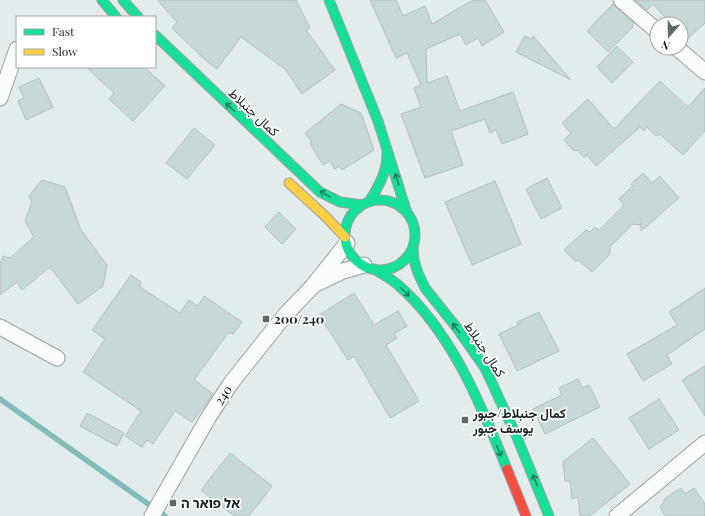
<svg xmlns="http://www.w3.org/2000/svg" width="705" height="516" font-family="'Playfair Display',Vazirmatn,'Noto Sans Hebrew',serif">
	<rect width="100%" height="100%" fill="#e2ecec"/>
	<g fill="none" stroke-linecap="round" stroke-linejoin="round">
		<path stroke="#82bcb9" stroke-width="5.5" d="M 0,399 L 165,516"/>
	</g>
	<path fill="#c5d9d8" stroke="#b5bdbd" d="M 157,0 L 296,0 L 310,28 L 306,30 L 335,70 L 302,94 L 285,69 L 241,37 L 217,69 L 204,59 L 172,28 L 177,22 Z
		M 370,0 L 396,0 L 403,16 L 425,6 L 432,24 L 473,0 L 485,0 L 504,32 L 482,46 L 478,38 L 466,45 L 460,34 L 426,49 L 427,83 L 447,76 L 460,111 L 513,92 L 528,134 L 502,144 L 496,130 L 490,133 L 485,119 L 451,131 L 463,165 L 425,178 L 401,114 L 421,107 L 414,88 L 421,85 L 407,53 L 396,58 Z
		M 635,0 L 705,0 L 705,23 L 684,42 L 681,40 L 681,24 L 671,24 L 653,4 L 647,10 Z
		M 613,4 L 634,23 L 632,26 L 633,27 L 608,52 L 587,31 Z
		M 525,36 L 532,39 L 533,36 L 571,80 L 516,52 Z
		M 617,46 L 633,62 L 612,83 L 597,67 Z
		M 86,67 L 144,67 L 165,86 L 133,121 L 109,99 L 114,93 Z
		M 39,78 L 53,107 L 26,120 L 18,101 L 24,98 L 19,87 Z
		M 660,81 L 688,107 L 705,88 L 705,131 L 683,155 L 660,134 L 656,136 L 647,127 L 644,131 L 640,127 L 596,166 L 587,155 L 584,157 L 577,150 L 574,151 L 564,140 L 571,133 L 562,123 L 588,99 L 614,129 Z
		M 341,104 L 361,113 L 374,150 L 342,170 L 339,166 L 335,169 L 330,161 L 323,165 L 310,144 L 311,141 L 305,133 Z
		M 194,128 L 215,145 L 187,179 L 166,163 Z
		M 643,173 L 652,183 L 660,176 L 679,198 L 641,231 L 641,223 L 640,225 L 633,224 L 610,247 L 610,254 L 592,272 L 578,260 L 576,262 L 564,250 L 586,230 L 590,232 L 595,227 L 599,230 L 624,205 L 619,199 L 633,186 L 631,184 Z
		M 547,178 L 562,208 L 541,219 L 526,189 Z
		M 42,180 L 65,187 L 81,230 L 107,265 L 103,286 L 78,304 L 50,267 L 22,290 L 17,282 L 0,295 L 0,264 L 3,256 L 10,258 L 34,237 L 25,221 L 32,202 L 29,196 Z
		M 495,181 L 521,244 L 472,265 L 445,202 Z
		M 279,212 L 296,229 L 282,244 L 265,227 Z
		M 131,275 L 141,282 L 140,287 L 180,313 L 189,300 L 198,306 L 204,296 L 242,322 L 233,334 L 228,333 L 194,380 L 213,394 L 192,422 L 175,411 L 153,444 L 147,440 L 142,447 L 125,436 L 141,411 L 83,372 L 105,339 L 92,330 Z
		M 705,288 L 705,329 L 667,355 L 672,364 L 643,381 L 627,354 L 677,325 L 669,312 Z
		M 354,293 L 374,325 L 398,311 L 407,326 L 394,334 L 397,338 L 386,345 L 419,401 L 390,418 L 354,356 L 348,360 L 319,315 Z
		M 539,312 L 559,351 L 517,371 L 499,334 L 518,325 L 517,322 Z
		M 705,366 L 705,416 L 682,380 Z
		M 578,379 L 582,388 L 589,385 L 600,407 L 545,434 L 533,409 L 562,395 L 559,388 Z
		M 659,399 L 679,430 L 649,449 L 629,418 Z
		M 87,413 L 124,433 L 117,446 L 80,426 Z
		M 593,438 L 630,484 L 590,516 L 580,516 L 578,497 L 572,499 L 570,481 L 565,481 L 563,462 Z
		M 230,453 L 272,486 L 249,516 L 234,516 L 201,490 Z
		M 681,488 L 685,494 L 694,488 L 705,504 L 705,516 L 665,516 L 660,507 L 664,502 L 664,499 Z"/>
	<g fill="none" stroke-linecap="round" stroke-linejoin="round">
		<g stroke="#99a0a0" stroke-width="17">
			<path id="street" d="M 621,0 L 657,31
				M 677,48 L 705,72
				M 0,98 L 17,49
				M 318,283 L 343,271 L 364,265
				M 0,327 L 57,358
				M 152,516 L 208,418 L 231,383 L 286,314 L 312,287 L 347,243
				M 617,516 L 705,443"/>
		</g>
		<g stroke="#99a0a0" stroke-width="11">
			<path id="fast" d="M 102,0 L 116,17
				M 123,0 L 138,17
				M 329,0 L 378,121 L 407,213
				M 155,35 L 320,192 L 340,202 L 362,205
				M345 235a35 35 0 1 1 70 0a35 35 0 1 1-70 0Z
				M 369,202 C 379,186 388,170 387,151
				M 413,246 L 414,260 L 418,273 L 425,288 L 457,328 L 485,368 L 516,435 L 549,516
				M 374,269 C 382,274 390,278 397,284 C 451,330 481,405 507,469"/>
		</g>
		<g stroke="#99a0a0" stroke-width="11">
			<path id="slow" d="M 289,183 L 325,216 L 345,237"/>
		</g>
		<g stroke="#99a0a0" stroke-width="11">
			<path id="jam" d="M 507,469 L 526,516"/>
		</g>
		<use href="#street" stroke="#fbfcfc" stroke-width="15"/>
		<use href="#fast" stroke="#16e098" stroke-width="9"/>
		<use href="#slow" stroke="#ffcf43" stroke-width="9"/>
		<use href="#jam" stroke="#f24e42" stroke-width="9"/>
	</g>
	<defs><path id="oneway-shaft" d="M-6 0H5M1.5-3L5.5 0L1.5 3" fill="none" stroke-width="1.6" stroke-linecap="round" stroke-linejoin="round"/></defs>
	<g stroke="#17805c">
		<use href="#oneway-shaft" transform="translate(230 107) rotate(-137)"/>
		<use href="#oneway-shaft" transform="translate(397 179) rotate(-108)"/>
		<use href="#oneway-shaft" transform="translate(325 194) rotate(-149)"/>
		<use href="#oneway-shaft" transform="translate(405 292) rotate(45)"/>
		<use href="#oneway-shaft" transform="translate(456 328) rotate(-127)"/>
		<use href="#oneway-shaft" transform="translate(499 451) rotate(67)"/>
		<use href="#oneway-shaft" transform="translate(535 480) rotate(-112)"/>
	</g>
	<g fill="#5f6767" stroke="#fff" stroke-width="1.5">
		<rect x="262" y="315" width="8" height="8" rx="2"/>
		<rect x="461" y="416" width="8" height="8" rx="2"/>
		<rect x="169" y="499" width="8" height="8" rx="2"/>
	</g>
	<g text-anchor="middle" stroke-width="3.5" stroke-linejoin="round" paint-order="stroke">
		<g font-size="13" fill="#181f1f" stroke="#fff">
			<text transform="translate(254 112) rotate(43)" y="5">كمال جنبلاط</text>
			<text transform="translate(485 349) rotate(57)" y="5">كمال جنبلاط</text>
			<text transform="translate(223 395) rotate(-57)" y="5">240</text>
		</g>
		<g font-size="13" font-weight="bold" fill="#181f1f" stroke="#fff" text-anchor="start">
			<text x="274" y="324">200/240</text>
			<text x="473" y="418">كمال جنبلاط/جبور<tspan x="473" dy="15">يوسف جبور</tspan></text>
			<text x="181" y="508">אל פואר ה</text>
		</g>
	</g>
	<rect x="16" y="16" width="140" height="52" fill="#ffffff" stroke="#a3a5a5"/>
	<rect x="24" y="29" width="20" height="6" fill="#16e098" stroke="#a3a5a5"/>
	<text x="52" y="36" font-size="12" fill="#181f1f">Fast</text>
	<rect x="24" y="49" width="20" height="6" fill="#ffcf43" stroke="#a3a5a5"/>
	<text x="52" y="56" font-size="12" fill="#181f1f">Slow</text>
	<g transform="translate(669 36) rotate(200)"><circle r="19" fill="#ffffff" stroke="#a3a5a5"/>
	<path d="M0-3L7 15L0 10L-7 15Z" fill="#5f6767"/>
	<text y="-6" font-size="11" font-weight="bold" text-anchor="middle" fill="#181f1f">N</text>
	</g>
</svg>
